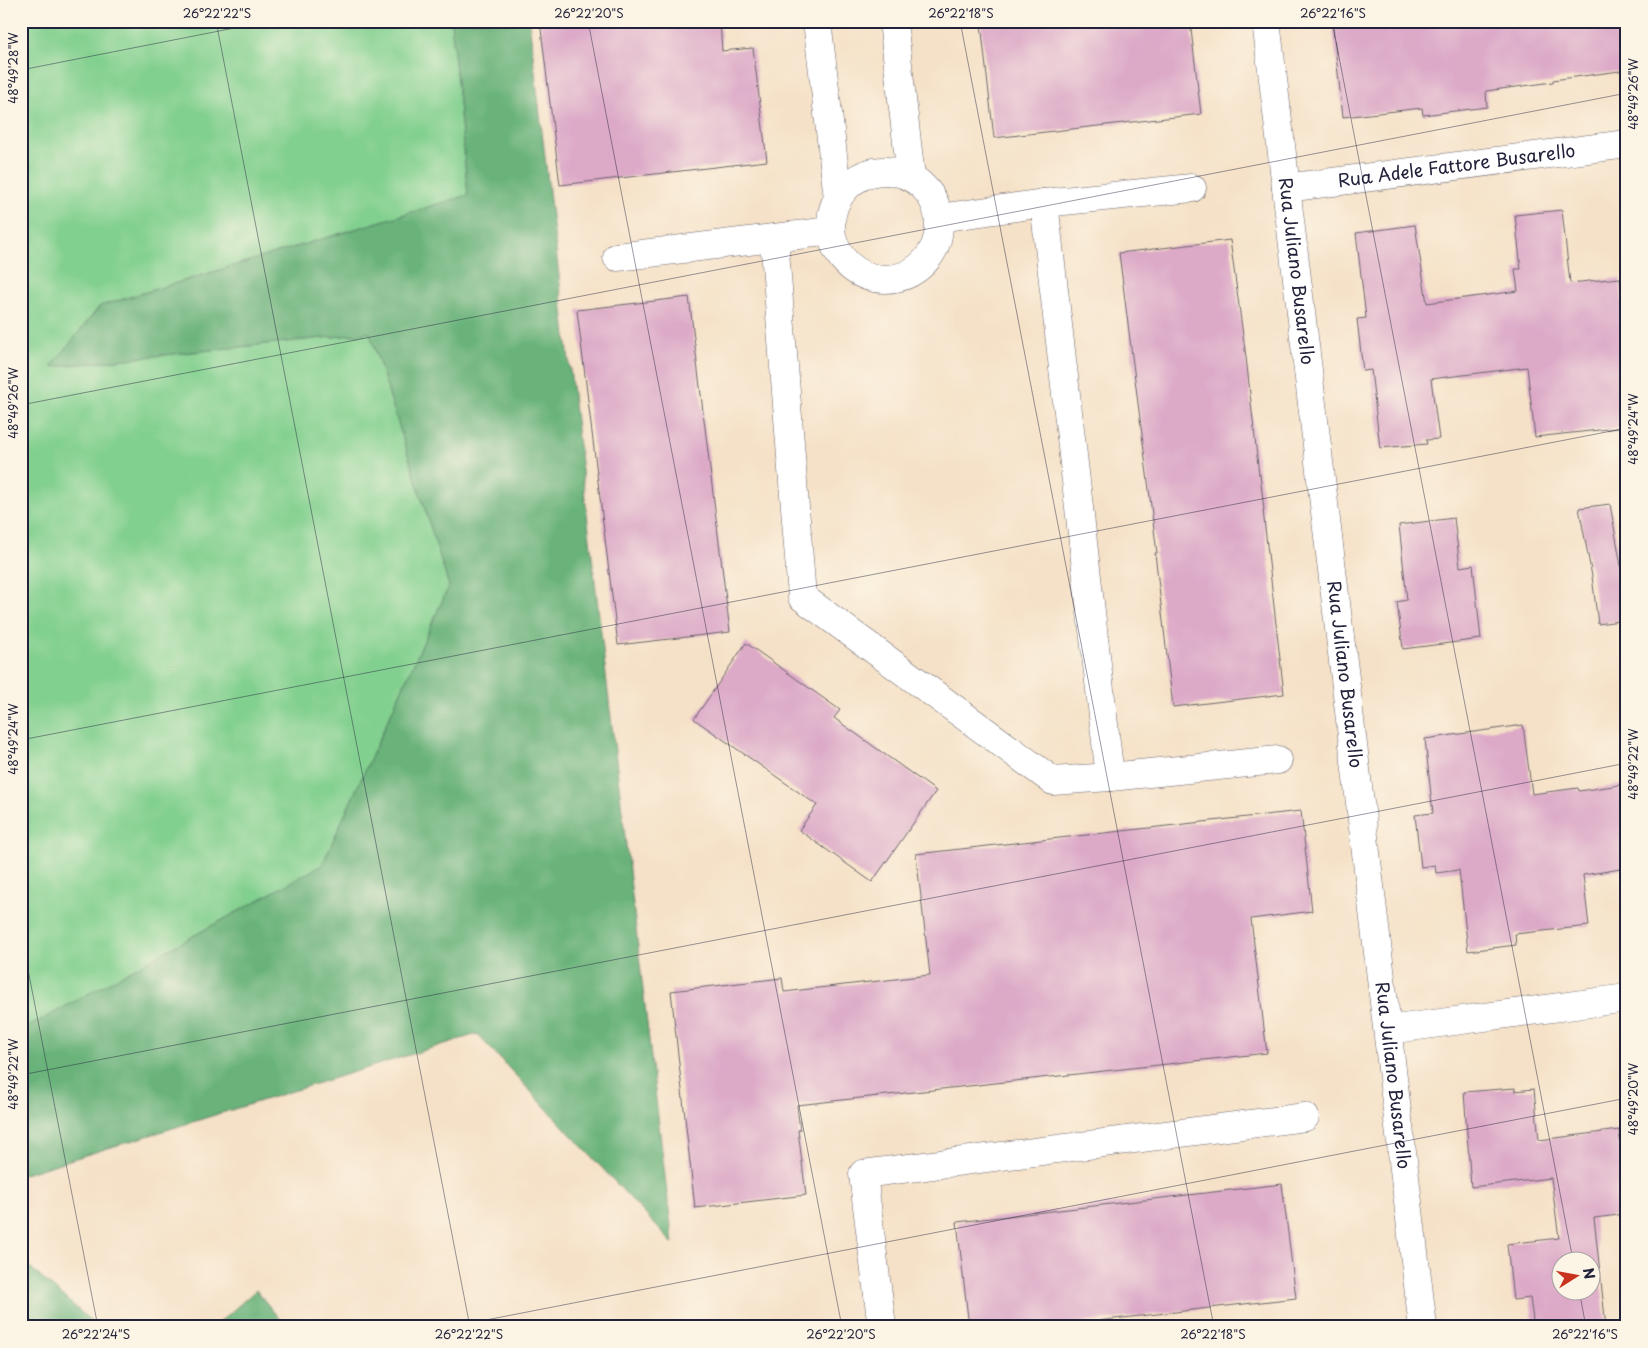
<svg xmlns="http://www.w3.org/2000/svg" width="1648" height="1348" font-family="'Playpen Sans',sans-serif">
	<rect width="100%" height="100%" fill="#fcf5e5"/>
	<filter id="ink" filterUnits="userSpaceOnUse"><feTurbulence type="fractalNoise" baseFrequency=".02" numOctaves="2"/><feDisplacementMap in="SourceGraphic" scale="10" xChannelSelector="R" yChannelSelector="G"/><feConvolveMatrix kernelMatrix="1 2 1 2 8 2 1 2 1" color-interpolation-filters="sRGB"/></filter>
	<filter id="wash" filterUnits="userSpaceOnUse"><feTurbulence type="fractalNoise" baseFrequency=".0096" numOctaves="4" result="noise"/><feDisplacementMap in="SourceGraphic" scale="20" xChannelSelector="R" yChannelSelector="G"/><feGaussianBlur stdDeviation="1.12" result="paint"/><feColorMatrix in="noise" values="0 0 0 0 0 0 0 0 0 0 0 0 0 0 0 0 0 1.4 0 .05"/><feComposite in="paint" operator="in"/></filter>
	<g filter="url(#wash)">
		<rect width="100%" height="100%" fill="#f5e1c7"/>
		<path fill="#82d08f" stroke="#527965" d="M 21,21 L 451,21 L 468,195 L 100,306 L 52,367 L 370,333 L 449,586 L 322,865 L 21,1031 Z"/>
		<path fill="#69b27a" stroke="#466a5a" d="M 451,21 L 529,21 L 673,1244 L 477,1034 L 21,1175 L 21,1031 L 322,865 L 449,586 L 370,333 L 51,367 L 100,306 L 468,195 Z
			M 21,1260 L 98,1327 L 21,1327 Z
			M 256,1290 L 286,1327 L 214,1327 Z"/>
		<g id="blocks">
			<path fill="#dca9c7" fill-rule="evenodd" d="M 540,21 L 720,21 L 722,51 L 753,48 L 767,161 L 560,185 Z
				M 1008,21 L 1190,21 L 1201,114 L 994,138 L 981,24 Z
				M 1332,21 L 1627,21 L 1627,70 L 1553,80 L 1553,82 L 1486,91 L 1487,107 L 1423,115 L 1422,108 L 1343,117 Z
				M 1562,210 L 1570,283 L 1620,278 L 1627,344 L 1627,427 L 1535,437 L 1527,367 L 1431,379 L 1439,439 L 1426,440 L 1427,444 L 1380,448 L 1371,370 L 1363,371 L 1357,319 L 1366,318 L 1356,233 L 1415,225 L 1427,303 L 1518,291 L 1515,269 L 1521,269 L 1515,215 Z
				M 1230,240 L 1246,357 L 1259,475 L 1260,474 L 1264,510 L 1263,510 L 1284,694 L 1173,707 L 1155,553 L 1157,553 L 1119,253 Z
				M 689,297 L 730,632 L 618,645 L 577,310 Z
				M 1610,504 L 1622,571 L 1627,571 L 1627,620 L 1598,624 L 1592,576 L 1579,508 Z
				M 1454,518 L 1460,567 L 1473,565 L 1481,639 L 1403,649 L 1397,602 L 1407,600 L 1399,525 Z
				M 746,643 L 840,710 L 834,718 L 936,791 L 872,882 L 799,830 L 817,805 L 694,719 Z
				M 1523,725 L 1532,794 L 1578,788 L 1579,791 L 1627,784 L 1627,868 L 1583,875 L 1589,926 L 1515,934 L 1516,945 L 1468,951 L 1459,870 L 1436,873 L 1435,865 L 1421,867 L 1415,815 L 1433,813 L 1425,739 Z
				M 1301,811 L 1312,911 L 1251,919 L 1267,1053 L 797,1105 L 800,1130 L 798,1130 L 806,1195 L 695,1208 L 671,991 L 782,978 L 784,992 L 930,975 L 916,854 Z
				M 1515,1088 L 1515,1091 L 1534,1089 L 1539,1140 L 1619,1130 L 1627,1196 L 1627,1214 L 1594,1218 L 1606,1327 L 1534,1327 L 1530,1298 L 1513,1300 L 1507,1244 L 1559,1238 L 1551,1178 L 1471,1187 L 1464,1092 ZM 1560,1260 L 1590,1260 L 1590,1290 L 1560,1290 Z
				M 1282,1184 L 1296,1298 L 1045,1327 L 969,1327 L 957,1222 Z"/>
		</g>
	</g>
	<g filter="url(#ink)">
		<use href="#blocks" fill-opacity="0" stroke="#6c656c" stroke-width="1"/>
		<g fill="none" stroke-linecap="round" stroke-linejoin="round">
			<g stroke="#6c656c" stroke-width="29">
				<g id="minor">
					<path d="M 817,21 L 838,198"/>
					<path d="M 893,21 L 911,177"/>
					<path id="s1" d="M 1266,21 L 1423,1327"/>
					<circle cx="885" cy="225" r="54"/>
					<path id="s2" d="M 1286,188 L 1627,144"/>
					<path d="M 1044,203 L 1110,777"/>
					<path d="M 939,218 L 1044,203 L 1192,188"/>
					<path d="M 774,238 L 802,597 L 1053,781 L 1110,777 L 1278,760"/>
					<path d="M 617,257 L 831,231"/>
					<path d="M 1388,1030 L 1627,998"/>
					<path d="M 882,1327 L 863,1174 L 1305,1117"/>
				</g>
			</g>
			<use href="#minor" stroke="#fff" stroke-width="28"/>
		</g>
	</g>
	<path fill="none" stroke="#22223b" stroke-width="1" stroke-opacity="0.45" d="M 216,21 L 470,1327M 588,21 L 842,1327M 960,21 L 1214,1327M 1332,21 L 1573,1260M 21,70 L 270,21M 21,405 L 1627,93M 21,740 L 1627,428M 21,934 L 98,1327M 21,1075 L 1627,763M 1579,1290 L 1586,1327M 450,1327 L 1627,1098"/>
	<g text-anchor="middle" stroke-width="5" stroke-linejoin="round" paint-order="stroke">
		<g font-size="18" fill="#22223b" stroke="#fcf5e5">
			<text dy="6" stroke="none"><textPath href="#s2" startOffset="172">Rua Adele Fattore Busarello</textPath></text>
			<text dy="6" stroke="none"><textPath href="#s1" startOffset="252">Rua Juliano Busarello</textPath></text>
			<text dy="6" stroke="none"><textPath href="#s1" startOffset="658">Rua Juliano Busarello</textPath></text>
			<text dy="6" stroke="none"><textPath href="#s1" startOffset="1062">Rua Juliano Busarello</textPath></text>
		</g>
	</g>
	<rect width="1648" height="1348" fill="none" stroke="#fcf5e5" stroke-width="55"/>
	<g transform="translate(1576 1276) rotate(79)"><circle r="24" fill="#fcf5e5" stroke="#a5a1a1"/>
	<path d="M0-4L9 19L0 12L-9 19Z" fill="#c8321e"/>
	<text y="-8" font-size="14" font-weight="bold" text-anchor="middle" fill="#22223b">N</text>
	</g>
	<rect x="28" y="28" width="1592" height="1292" fill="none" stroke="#22223b" stroke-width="2"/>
	<g font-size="12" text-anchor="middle" fill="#22223b">
		<text x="217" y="18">26°22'22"S</text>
		<text x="589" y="18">26°22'20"S</text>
		<text x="961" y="18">26°22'18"S</text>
		<text x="1333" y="18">26°22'16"S</text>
		<text transform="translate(14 68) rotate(-90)" y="4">48°49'28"W</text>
		<text transform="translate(1634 94) rotate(-90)" y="4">48°49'26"W</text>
		<text transform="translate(14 403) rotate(-90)" y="4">48°49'26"W</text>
		<text transform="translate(1634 429) rotate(-90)" y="4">48°49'24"W</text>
		<text transform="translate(14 739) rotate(-90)" y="4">48°49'24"W</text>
		<text transform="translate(1634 764) rotate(-90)" y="4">48°49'22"W</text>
		<text transform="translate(14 1074) rotate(-90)" y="4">48°49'22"W</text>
		<text transform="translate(1634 1099) rotate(-90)" y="4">48°49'20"W</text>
		<text x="96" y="1339">26°22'24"S</text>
		<text x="469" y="1339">26°22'22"S</text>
		<text x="841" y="1339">26°22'20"S</text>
		<text x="1213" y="1339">26°22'18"S</text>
		<text x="1585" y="1339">26°22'16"S</text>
	</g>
</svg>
